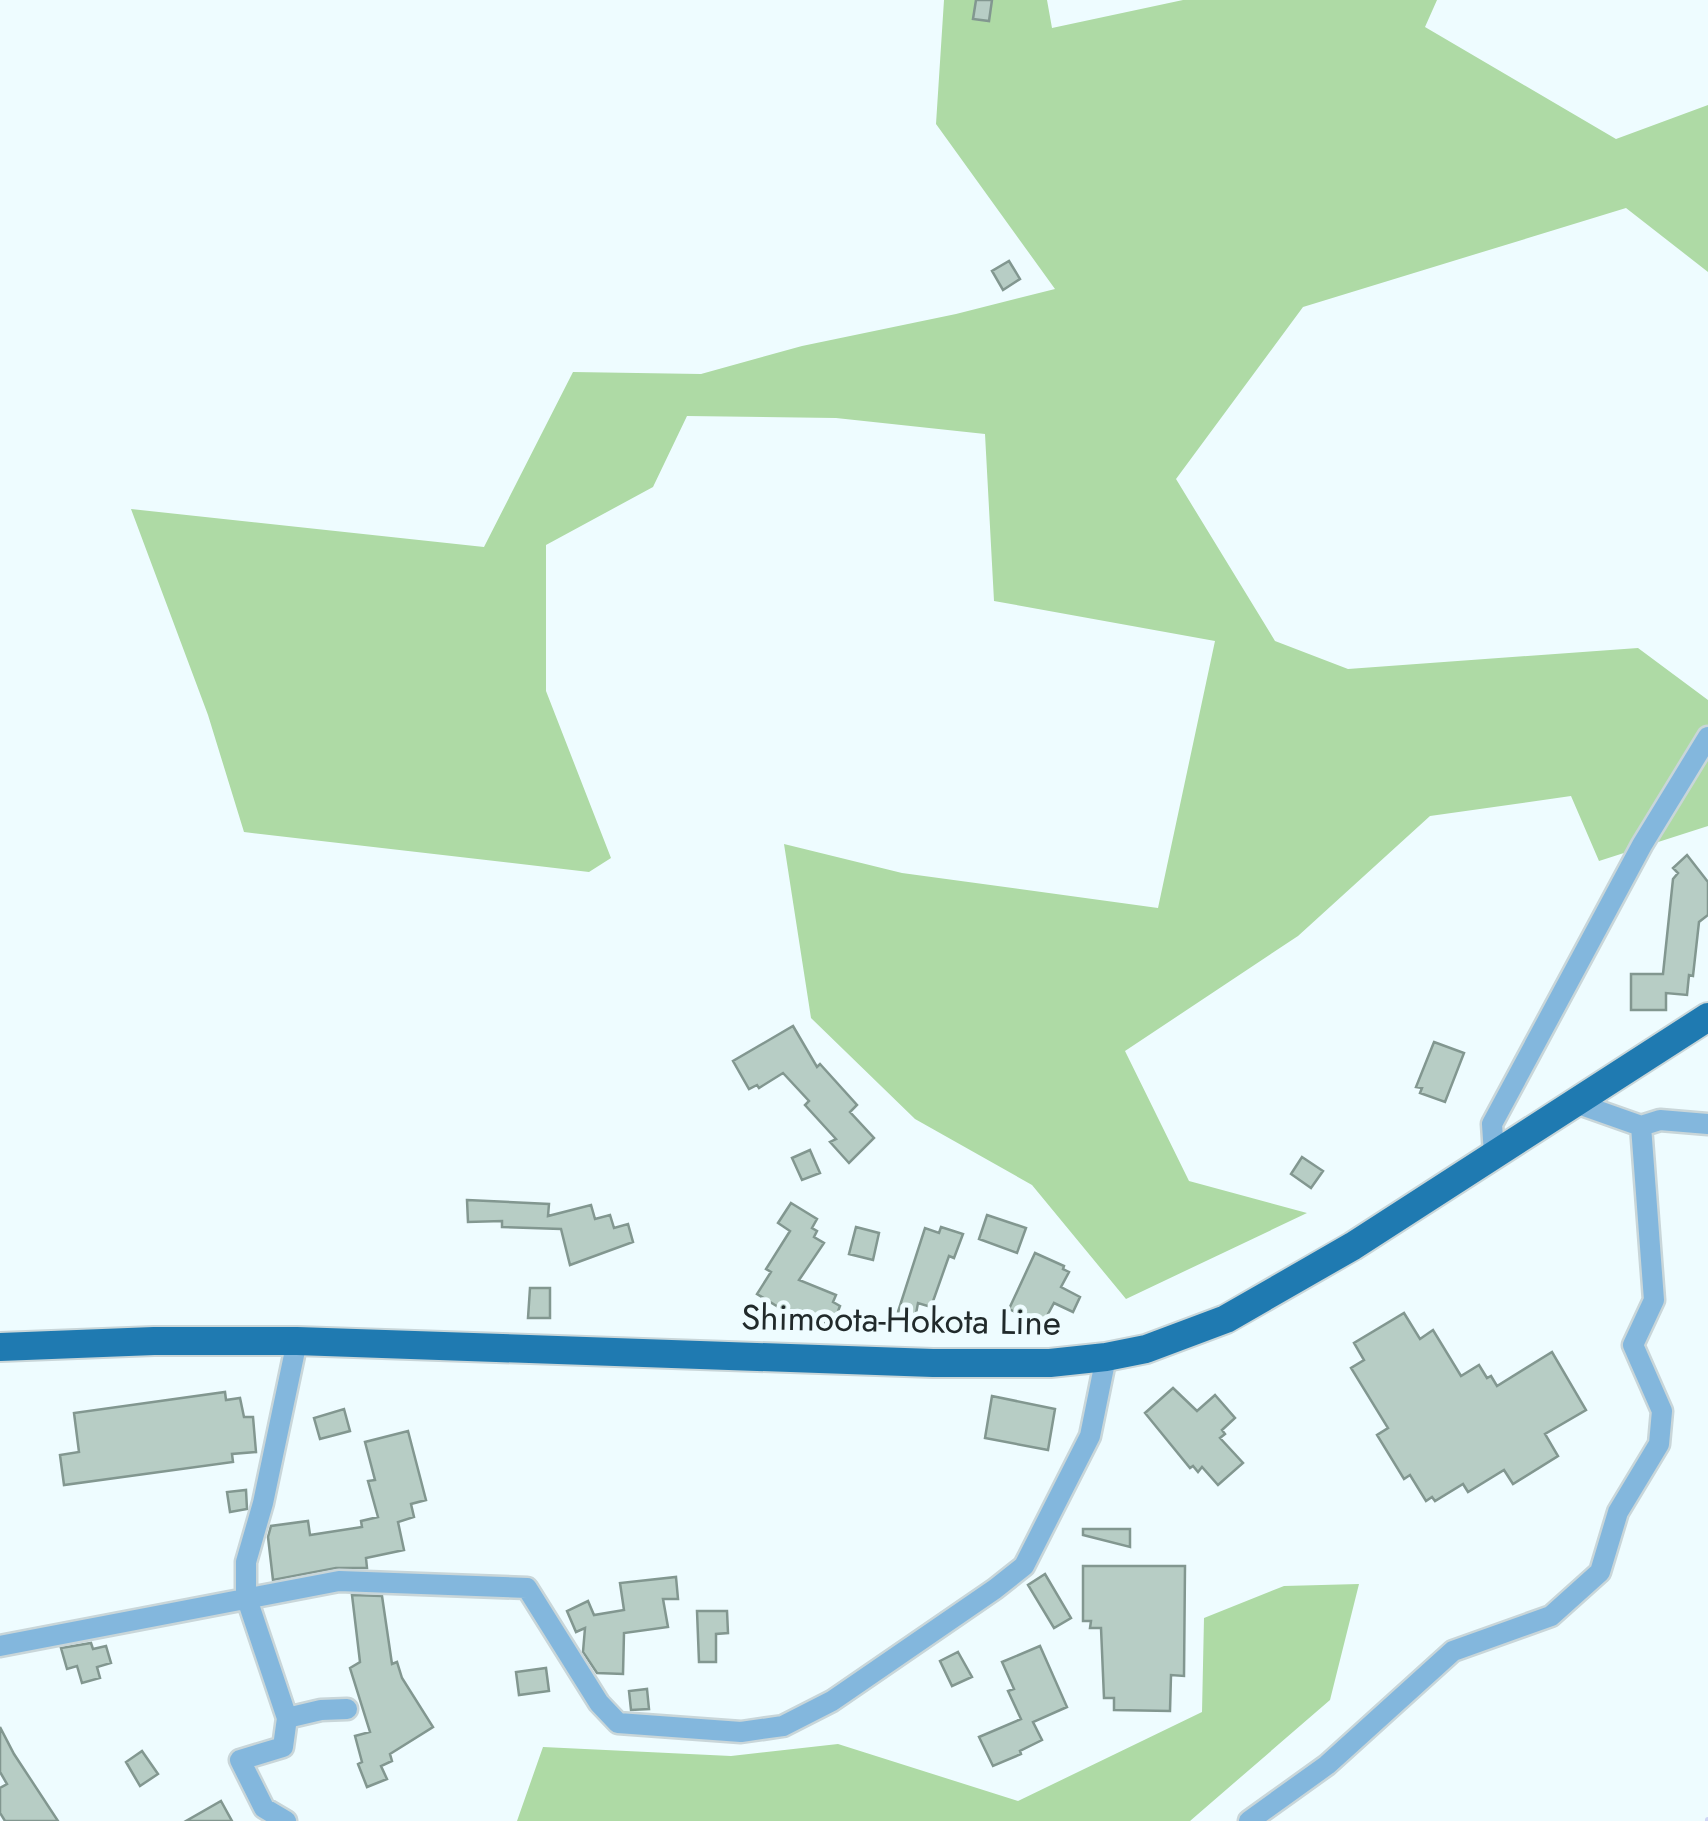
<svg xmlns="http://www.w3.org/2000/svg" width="1708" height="1821" font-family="Jost,sans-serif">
	<rect width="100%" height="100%" fill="#eefcff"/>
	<path fill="#aedaa5" d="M 944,0 L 1047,0 L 1052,28 L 1183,0 L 1437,0 L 1425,27 L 1616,139 L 1708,105 L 1708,272 L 1626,208 L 1303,307 L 1176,479 L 1275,641 L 1348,669 L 1638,648 L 1708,700 L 1708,826 L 1599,861 L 1571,796 L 1430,816 L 1298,936 L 1125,1051 L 1189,1181 L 1307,1213 L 1126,1299 L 1032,1185 L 915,1119 L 811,1018 L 784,844 L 902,873 L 1158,908 L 1215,641 L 994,601 L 985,434 L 836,418 L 687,416 L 653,487 L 546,545 L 546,691 L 611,858 L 589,872 L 244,832 L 208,715 L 131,509 L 484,547 L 573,372 L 701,374 L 802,346 L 956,314 L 1055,289 L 936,124 Z
		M 1359,1584 L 1330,1700 L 1190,1821 L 517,1821 L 543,1747 L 731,1756 L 838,1744 L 1018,1801 L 1202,1712 L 1204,1618 L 1284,1586 Z"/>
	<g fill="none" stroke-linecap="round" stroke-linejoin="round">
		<path stroke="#ced5f5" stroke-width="6" d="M 1708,1821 L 1708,1820"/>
	</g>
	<path fill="#b7cdc5" stroke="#829790" stroke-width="2.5" d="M 976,0 L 992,0 L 989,21 L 973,19 Z
		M 1009,261 L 1020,279 L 1003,290 L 992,271 Z
		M 1687,855 L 1708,882 L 1708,915 L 1699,922 L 1693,976 L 1689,975 L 1687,995 L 1666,993 L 1666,1010 L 1631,1010 L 1631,974 L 1663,974 L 1673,879 L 1678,873 L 1673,868 Z
		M 793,1026 L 817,1067 L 820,1064 L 857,1105 L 850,1112 L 874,1138 L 849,1163 L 830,1142 L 836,1139 L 805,1105 L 809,1101 L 783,1073 L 759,1088 L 757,1085 L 749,1089 L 733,1061 Z
		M 1434,1042 L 1464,1053 L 1445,1102 L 1420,1093 L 1422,1088 L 1416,1087 Z
		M 810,1150 L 820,1173 L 802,1180 L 792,1158 Z
		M 1302,1157 L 1323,1171 L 1311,1188 L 1291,1174 Z
		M 467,1200 L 549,1204 L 548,1216 L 591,1205 L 595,1219 L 610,1215 L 614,1228 L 628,1224 L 633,1242 L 570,1265 L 561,1229 L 502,1227 L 502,1221 L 468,1222 Z
		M 791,1203 L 817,1219 L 812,1228 L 817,1231 L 814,1237 L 824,1243 L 799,1280 L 836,1295 L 833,1302 L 840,1306 L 833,1324 L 826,1321 L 823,1327 L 783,1310 L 757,1294 L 771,1272 L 766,1269 L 790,1231 L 778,1223 Z
		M 987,1215 L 1026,1228 L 1017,1253 L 979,1239 Z
		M 856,1227 L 879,1233 L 873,1260 L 849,1254 Z
		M 941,1227 L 963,1234 L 954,1258 L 949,1256 L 931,1307 L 918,1303 L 914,1324 L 896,1318 L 925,1228 L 939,1233 Z
		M 1035,1253 L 1064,1266 L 1063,1269 L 1069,1272 L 1061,1287 L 1080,1297 L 1073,1312 L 1054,1303 L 1042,1325 L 1009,1309 Z
		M 530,1288 L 550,1288 L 550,1318 L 528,1318 Z
		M 1404,1313 L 1420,1339 L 1433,1330 L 1461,1376 L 1479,1365 L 1487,1378 L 1491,1376 L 1497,1386 L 1552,1352 L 1586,1410 L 1545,1434 L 1558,1456 L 1513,1484 L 1504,1470 L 1468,1492 L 1463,1484 L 1435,1501 L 1432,1497 L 1426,1501 L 1410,1475 L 1404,1479 L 1377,1435 L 1388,1428 L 1351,1368 L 1364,1360 L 1354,1343 Z
		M 1173,1388 L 1197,1411 L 1215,1395 L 1235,1418 L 1222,1430 L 1225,1434 L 1220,1438 L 1243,1463 L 1218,1485 L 1202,1467 L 1198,1472 L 1193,1466 L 1190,1468 L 1145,1413 Z
		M 225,1392 L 226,1400 L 240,1398 L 244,1417 L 253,1417 L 256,1452 L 232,1454 L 233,1462 L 64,1485 L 60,1455 L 79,1452 L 74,1413 Z
		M 992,1396 L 1055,1409 L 1048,1450 L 985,1438 Z
		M 344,1409 L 350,1431 L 320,1439 L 314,1418 Z
		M 408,1431 L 426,1500 L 411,1504 L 414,1517 L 398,1522 L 404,1550 L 366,1558 L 367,1568 L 336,1568 L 273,1580 L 268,1537 L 271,1526 L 308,1521 L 310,1535 L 362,1527 L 361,1521 L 378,1517 L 368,1481 L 375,1480 L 365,1442 Z
		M 246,1490 L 247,1509 L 230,1512 L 227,1492 Z
		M 1083,1529 L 1130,1529 L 1130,1547 L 1083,1535 Z
		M 1083,1566 L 1185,1566 L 1184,1676 L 1171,1675 L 1170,1711 L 1114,1710 L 1114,1698 L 1104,1698 L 1101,1628 L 1090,1628 L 1091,1621 L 1083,1621 Z
		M 1045,1574 L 1071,1618 L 1054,1628 L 1028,1585 Z
		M 676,1577 L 678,1599 L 663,1599 L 668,1627 L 624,1633 L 623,1674 L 597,1673 L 583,1652 L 585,1628 L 576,1632 L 567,1611 L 588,1601 L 594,1615 L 624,1610 L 620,1583 Z
		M 352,1595 L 382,1596 L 392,1664 L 397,1662 L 402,1678 L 433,1727 L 390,1754 L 392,1761 L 381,1766 L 387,1779 L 367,1787 L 358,1764 L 362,1762 L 355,1736 L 370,1732 L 350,1668 L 360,1662 Z
		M 697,1611 L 727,1611 L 728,1633 L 716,1634 L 716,1662 L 699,1662 Z
		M 91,1643 L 93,1649 L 106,1646 L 111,1663 L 97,1667 L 100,1678 L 82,1683 L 77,1666 L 67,1669 L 61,1648 Z
		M 1040,1646 L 1067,1707 L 1033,1722 L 1042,1740 L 1020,1751 L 1021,1754 L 993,1766 L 979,1737 L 1021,1719 L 1008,1691 L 1014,1689 L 1002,1662 Z
		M 958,1652 L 972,1677 L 952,1686 L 940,1661 Z
		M 546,1668 L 549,1691 L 519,1695 L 516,1672 Z
		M 647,1689 L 649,1709 L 631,1710 L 629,1691 Z
		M 0,1727 L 14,1754 L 58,1821 L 5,1821 L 0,1813 L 0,1788 L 7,1784 L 0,1772 Z
		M 142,1751 L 158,1774 L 140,1786 L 126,1762 Z
		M 221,1801 L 232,1821 L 186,1821 Z"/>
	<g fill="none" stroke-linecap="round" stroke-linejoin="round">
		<g stroke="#c9d6d9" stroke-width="25">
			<path id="minor" d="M 1573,1102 L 1641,1126 L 1660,1120 L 1708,1124
				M 1494,1154 L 1492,1124 L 1642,845 L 1708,737
				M 0,1646 L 339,1581 L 527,1588 L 599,1703 L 618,1723 L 741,1732 L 783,1726 L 832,1701 L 995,1589 L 1024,1566 L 1090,1436 L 1106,1357
				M 287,1718 L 321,1710 L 347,1709
				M 286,1821 L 264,1808 L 240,1760 L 283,1747 L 287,1718 L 246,1596 L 246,1562 L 263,1503 L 297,1341
				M 1249,1821 L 1327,1765 L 1453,1651 L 1551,1616 L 1600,1572 L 1618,1512 L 1659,1444 L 1662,1411 L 1633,1345 L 1654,1300 L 1641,1126"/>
		</g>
		<g stroke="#c9d6d9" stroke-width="32">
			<path id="major" d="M 0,1347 L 154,1341 L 297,1341 L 933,1363 L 1050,1363 L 1106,1357 L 1146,1349 L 1226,1319 L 1353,1246 L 1708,1017"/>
		</g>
		<use href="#minor" stroke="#83b7dd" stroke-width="20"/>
		<use href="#major" stroke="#1f7ab1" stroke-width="28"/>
	</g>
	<g text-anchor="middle" stroke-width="10" stroke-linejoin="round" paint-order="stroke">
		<g font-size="35" fill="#212a2b" stroke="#eefcff">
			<text transform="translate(901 1320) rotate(1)" y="12">Shimoota-Hokota Line</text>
		</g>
	</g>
</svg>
